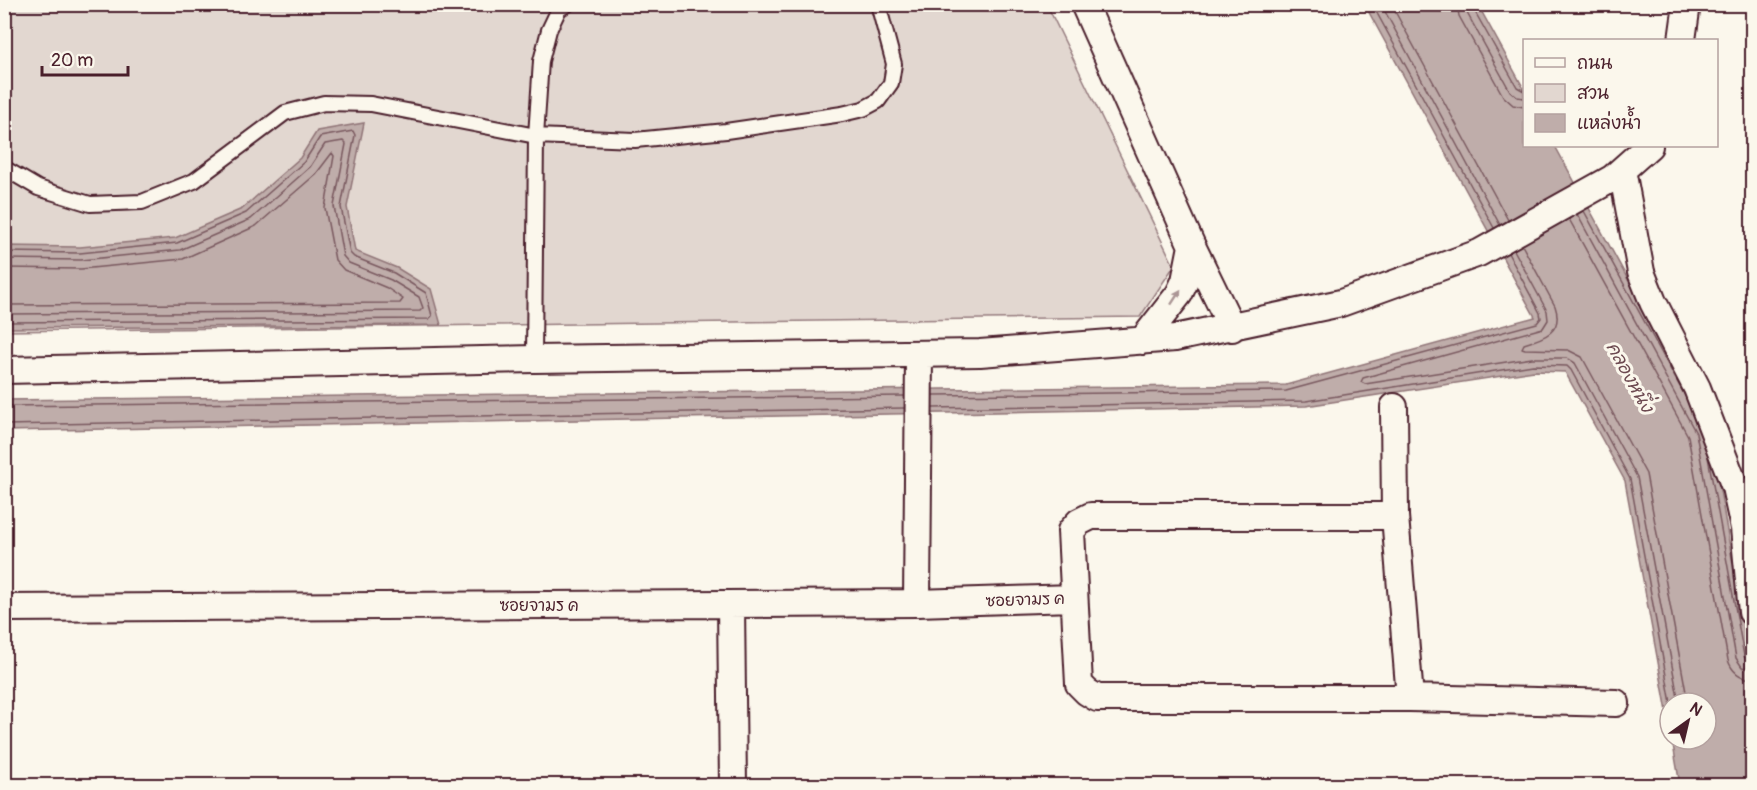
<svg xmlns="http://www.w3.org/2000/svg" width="1757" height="790" font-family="Pangolin,'Playpen Sans Thai',sans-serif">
	<rect width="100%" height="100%" fill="#fbf7ec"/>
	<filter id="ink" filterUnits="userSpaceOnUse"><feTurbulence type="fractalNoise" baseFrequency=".0167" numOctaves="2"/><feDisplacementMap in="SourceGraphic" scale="12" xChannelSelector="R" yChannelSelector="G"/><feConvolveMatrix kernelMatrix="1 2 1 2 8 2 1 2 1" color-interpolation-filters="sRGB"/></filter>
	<g filter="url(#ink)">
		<path fill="#e2d7d0" stroke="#967b7e" stroke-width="1.5" d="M 4,5 L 1047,5 L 1174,266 L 1140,317 L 5,331 Z"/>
		<path fill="#bfadaa" stroke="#907477" stroke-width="1.5" d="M 1365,5 L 1478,5 L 1524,89 L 1524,146 L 1555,146 L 1709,428 L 1752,672 L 1752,785 L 1680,785 L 1672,739 L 1706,739 L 1706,703 L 1670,703 L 1670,728 L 1625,481 L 1565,372 L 1534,371 L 1306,406 L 5,431 L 4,400 L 1286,385 L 1535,317 Z
			M 364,123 L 347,207 L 355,251 L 397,268 L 431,289 L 441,325 L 5,328 L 5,246 L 80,247 L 175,238 L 242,209 L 300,158 L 317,131 Z"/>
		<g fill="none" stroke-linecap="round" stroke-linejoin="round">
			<path stroke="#79585e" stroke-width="1.5" d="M 1372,4 L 1494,228
				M 1381,4 L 1500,225
				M 1391,4 L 1508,220
				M 1457,4 L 1459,16 L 1503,96 L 1513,105 L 1524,107
				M 1466,4 L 1467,13 L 1510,91 L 1517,97 L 1524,98
				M 1473,4 L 1474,10 L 1517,87 L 1524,91
				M 1584,211 L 1685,396
				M 1577,214 L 1696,433 L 1736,658 L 1742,667 L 1752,670
				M 1569,219 L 1688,436 L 1728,660 C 1732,672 1740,678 1752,679
				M 1522,245 L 1555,306 C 1564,332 1544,338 1524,344 L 1522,348 L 1525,349 L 1568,350 L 1582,357 L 1646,474 L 1688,703
				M 1514,250 L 1547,311 L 1548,320 L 1543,328 L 1363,378 L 1361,382 L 1365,384 L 1532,358 L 1567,358 L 1575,363 L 1637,477 L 1679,703
				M 4,252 L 80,253 L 177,243 L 246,213 L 304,162 L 320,137 L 353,131 L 355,135 L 341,207 L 350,253 L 354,257 L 394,273 L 426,293 L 432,316 L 429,319 L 4,322
				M 4,259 L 81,260 L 180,250 L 251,219 L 310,167 L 325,144 L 343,141 L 346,144 L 334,206 L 343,256 L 349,263 L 391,280 L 419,297 L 423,308 L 420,311 L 4,314
				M 4,268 L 81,269 L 183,259 L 256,226 L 316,174 L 332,153 L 334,156 L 325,208 L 335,260 L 344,270 L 387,288 L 403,299 L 400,303 L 4,305
				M 933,395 L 1286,391 L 1537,323 L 1541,318 L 1540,313 L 1508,253
				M 4,406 L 904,396
				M 933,408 L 1306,401 L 1533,365 L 1567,366 L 1571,370 L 1630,479 L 1671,703
				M 4,425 L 904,408
				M 1708,457 L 1744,656 L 1747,661 L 1752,662"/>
			<g stroke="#4a1f2b" stroke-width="18">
				<path id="service" d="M 4,168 L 38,188 L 90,204 L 142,202 L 194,181 L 285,113 L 324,103 L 371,104 L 536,136 L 635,140 L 726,131 L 842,114 L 863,109 L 878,101 L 891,83 L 894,64 L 878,4
					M 534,359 L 536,136 L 541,61 L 549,30 L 559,9 L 568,4"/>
			</g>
			<g stroke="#4a1f2b" stroke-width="30">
				<path id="minor" d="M 1084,4 L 1192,246 L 1232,328
					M 1682,40 L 1687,4
					M 1622,170 L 1641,272 L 1653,302 L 1697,388 L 1735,487 L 1744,528 L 1752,612
					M 1142,341 L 1179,294 L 1185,281 L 1192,246
					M 4,370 L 534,359 L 980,353 L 1175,338 L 1341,303 L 1479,253 L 1613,178 L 1649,146
					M 1394,407 L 1395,516 L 1410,698
					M 1395,516 L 1091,516 L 1079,522 L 1071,531 L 1079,684 L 1087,692 L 1097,698 L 1410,698 L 1616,703
					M 917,603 L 919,354
					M 731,604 L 733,786
					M 4,608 L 917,603 L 1074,598"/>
			</g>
			<use href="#service" stroke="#fbf7ec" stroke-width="14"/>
			<use href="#minor" stroke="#fbf7ec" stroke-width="26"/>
		</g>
		<defs><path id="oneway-solid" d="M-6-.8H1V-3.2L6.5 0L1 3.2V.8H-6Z" transform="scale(1.5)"/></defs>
		<use fill="#ab9695" href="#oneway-solid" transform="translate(1176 297) rotate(-57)"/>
	</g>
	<g text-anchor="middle" stroke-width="6" stroke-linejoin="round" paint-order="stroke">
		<g font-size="16" fill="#4a1f2b" stroke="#fbf7ec">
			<text transform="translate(1025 599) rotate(-2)" y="6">ซอยจามร ค</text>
			<text x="539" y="611">ซอยจามร ค</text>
		</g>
		<g font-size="18" font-style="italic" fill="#6d4a51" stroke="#fbf7ec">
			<text transform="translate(1630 377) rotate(61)" y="6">คลองหนึ่ง</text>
		</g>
	</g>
	<rect width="1757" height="790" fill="none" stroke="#fbf7ec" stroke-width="24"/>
	<rect x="12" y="12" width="1733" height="766" fill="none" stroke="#4a1f2b" stroke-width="2" filter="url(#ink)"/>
	<rect x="1523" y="39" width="195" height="108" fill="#fbf7ec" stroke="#b4a19f" stroke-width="1.5"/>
	<rect x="1535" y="58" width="30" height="9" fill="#fbf7ec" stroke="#b4a19f" stroke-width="1.5"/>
	<text x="1577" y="69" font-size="18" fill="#4a1f2b">ถนน</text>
	<rect x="1535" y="84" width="30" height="18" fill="#e2d7d0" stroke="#b4a19f" stroke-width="1.5"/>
	<text x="1577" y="99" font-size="18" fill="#4a1f2b">สวน</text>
	<rect x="1535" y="114" width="30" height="18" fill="#bfadaa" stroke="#b4a19f" stroke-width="1.5"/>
	<text x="1577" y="129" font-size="18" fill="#4a1f2b">แหล่งน้ำ</text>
	<g transform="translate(1688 721) rotate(34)"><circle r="28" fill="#fbf7ec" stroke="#b4a19f" stroke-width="1.5"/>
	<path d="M0-4.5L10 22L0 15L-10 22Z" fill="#4a1f2b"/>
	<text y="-9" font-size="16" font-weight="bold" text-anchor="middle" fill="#4a1f2b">N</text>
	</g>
	<path d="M42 66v9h86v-9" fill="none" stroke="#4a1f2b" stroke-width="3"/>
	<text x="51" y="66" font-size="18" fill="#4a1f2b" stroke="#fbf7ec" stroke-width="4.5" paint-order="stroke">20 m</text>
</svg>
